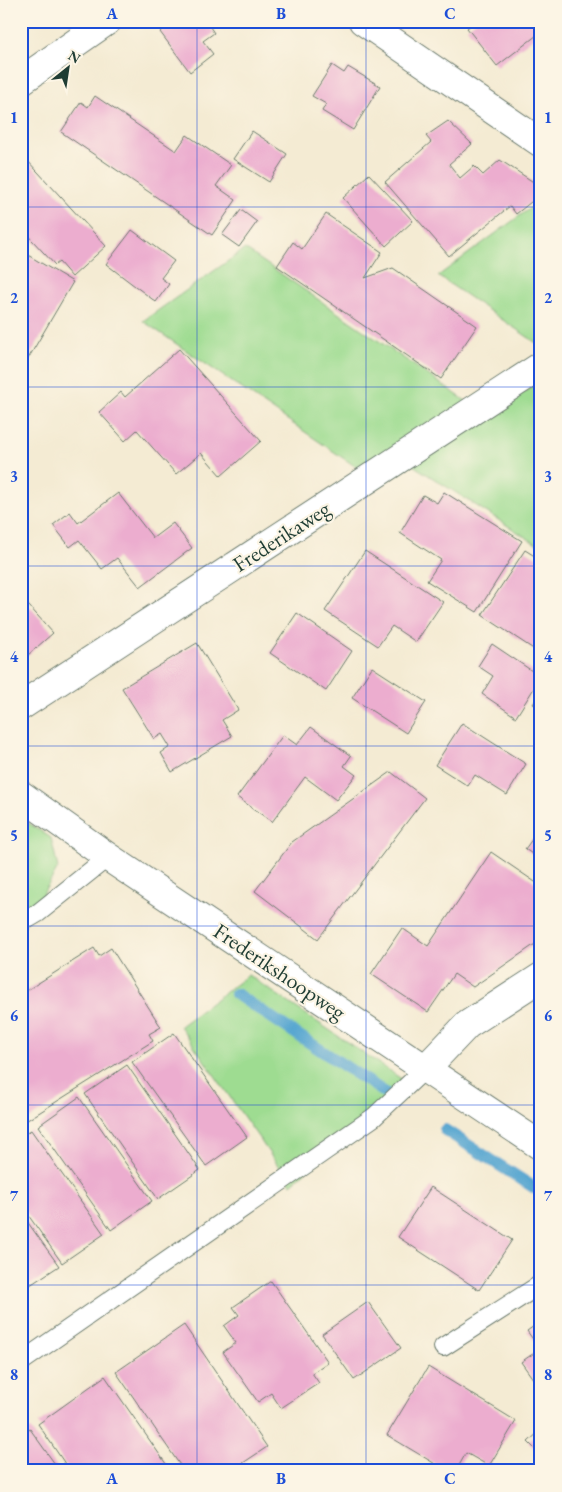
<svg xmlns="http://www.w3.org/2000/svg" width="562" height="1492" font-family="'EB Garamond',serif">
	<rect width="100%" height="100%" fill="#fcf5e5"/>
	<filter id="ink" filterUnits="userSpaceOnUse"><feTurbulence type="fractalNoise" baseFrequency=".02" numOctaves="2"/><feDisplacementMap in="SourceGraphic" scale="10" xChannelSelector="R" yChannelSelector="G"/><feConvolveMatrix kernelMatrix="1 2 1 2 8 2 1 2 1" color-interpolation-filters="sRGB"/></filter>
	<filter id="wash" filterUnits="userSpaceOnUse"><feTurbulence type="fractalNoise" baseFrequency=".0096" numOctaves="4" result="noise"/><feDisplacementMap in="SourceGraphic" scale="20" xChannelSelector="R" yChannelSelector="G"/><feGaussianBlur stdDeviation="1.12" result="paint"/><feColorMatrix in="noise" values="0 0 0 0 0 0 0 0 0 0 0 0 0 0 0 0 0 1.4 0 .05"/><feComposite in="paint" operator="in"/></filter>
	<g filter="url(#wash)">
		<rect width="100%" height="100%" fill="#f4ebd3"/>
		<path fill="#9edc91" stroke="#5e8c62" d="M 541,200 L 541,346 L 438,276 Z
			M 245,249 L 469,403 L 362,471 L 143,321 Z
			M 541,381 L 541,547 L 411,464 Z
			M 21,818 L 51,838 L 58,868 L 37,904 L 21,913 Z
			M 248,975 L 406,1082 L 291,1184 L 180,1026 Z"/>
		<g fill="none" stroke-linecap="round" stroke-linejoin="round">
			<path stroke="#55a5d0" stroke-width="12" d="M 236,994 L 387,1094
				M 445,1130 L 541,1192"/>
		</g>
		<g id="blocks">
			<path fill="#ecadcf" d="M 174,21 L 206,21 L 214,33 L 203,41 L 213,54 L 190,72 L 160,32 Z
				M 476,21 L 541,21 L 541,32 L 497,66 L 467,28 Z
				M 332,65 L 344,73 L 348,67 L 380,86 L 353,130 L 322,111 L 326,104 L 312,96 Z
				M 95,96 L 176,151 L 187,135 L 231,165 L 216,186 L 236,200 L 212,235 L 61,132 L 81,102 L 88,107 Z
				M 448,121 L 472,144 L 449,164 L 460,178 L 474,166 L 483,175 L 500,160 L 541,187 L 541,194 L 516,214 L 510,206 L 449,256 L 385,182 L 431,142 L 426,136 Z
				M 252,131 L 287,154 L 269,182 L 233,159 Z
				M 26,159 L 106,246 L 72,277 L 59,262 L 55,265 L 21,228 L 21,163 Z
				M 369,174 L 413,221 L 386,246 L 343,198 Z
				M 241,210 L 257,222 L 239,247 L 222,235 Z
				M 326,214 L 382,252 L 365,278 L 393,268 L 477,326 L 441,379 L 277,266 L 293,242 L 302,249 Z
				M 132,230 L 174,261 L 161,278 L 169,284 L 156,302 L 106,264 Z
				M 21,251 L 73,282 L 25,364 L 21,362 Z
				M 179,349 L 261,441 L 221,476 L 201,453 L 176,474 L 137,430 L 125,441 L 99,412 L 121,392 L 125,397 Z
				M 444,492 L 522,541 L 477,612 L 427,581 L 441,560 L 400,533 L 423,495 L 437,503 Z
				M 118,493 L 153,538 L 173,523 L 192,548 L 140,587 L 117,558 L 102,569 L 79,540 L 70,547 L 53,525 L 70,512 L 78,523 Z
				M 525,550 L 541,560 L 541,654 L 482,615 Z
				M 365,551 L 443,602 L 416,642 L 392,626 L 378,646 L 325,611 Z
				M 21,597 L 53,633 L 28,655 L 21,647 Z
				M 297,613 L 352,651 L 326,691 L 270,653 Z
				M 197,643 L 238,710 L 222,720 L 232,736 L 172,772 L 161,753 L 170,747 L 162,734 L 154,739 L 122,688 Z
				M 492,644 L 541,677 L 516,717 L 482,694 L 493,676 L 478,666 Z
				M 372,667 L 426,702 L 406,733 L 352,698 Z
				M 541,692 L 541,708 L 533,704 Z
				M 462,723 L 526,764 L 507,795 L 475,775 L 468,786 L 435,765 Z
				M 311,727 L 351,756 L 344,766 L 356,775 L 336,800 L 305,777 L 272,822 L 237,797 L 283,735 L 297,745 Z
				M 391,772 L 425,798 L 318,939 L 255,891 L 292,842 Z
				M 541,827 L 541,860 L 525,849 Z
				M 491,852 L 541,886 L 541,940 L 473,987 L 454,974 L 428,1012 L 371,974 L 402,928 L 428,946 Z
				M 94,948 L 99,956 L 111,948 L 161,1027 L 149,1034 L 153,1041 L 21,1124 L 21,994 Z
				M 174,1033 L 247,1137 L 206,1166 L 132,1062 Z
				M 127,1065 L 200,1170 L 158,1199 L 85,1094 Z
				M 79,1097 L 152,1201 L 111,1230 L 38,1126 Z
				M 31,1130 L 104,1234 L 62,1263 L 21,1205 L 21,1136 Z
				M 431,1187 L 512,1240 L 479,1290 L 398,1237 Z
				M 21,1213 L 59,1266 L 21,1291 Z
				M 271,1281 L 328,1362 L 312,1373 L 319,1383 L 281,1408 L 271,1393 L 258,1402 L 223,1352 L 236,1343 L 224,1326 L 239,1315 L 233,1307 Z
				M 368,1302 L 401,1348 L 354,1380 L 322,1334 Z
				M 541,1321 L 541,1390 L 521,1362 L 540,1349 L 527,1331 Z
				M 184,1325 L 267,1447 L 231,1471 L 184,1471 L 116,1372 Z
				M 428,1367 L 516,1421 L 489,1466 L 466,1453 L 456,1471 L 447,1471 L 387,1435 Z
				M 105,1376 L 171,1471 L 70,1471 L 38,1424 Z
				M 30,1429 L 60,1471 L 21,1471 L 21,1435 Z
				M 541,1430 L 541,1455 L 528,1442 Z"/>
		</g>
	</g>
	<g filter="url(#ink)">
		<use href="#blocks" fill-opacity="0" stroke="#6a7a6c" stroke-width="1"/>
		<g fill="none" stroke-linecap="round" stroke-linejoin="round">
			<g stroke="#6a7a6c" stroke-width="20">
				<path id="lane" d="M 21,923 L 38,913 L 108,857
					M 443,1347 L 541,1284
					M 21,1362 L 374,1117 L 426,1068"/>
			</g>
			<g stroke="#6a7a6c" stroke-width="30">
				<path id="street" d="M 363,21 L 541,143
					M 21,81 L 107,21
					M 21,706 L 541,366
					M 21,795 L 108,857 L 541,1146
					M 426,1068 L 467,1025 L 541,977"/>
			</g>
			<use href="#lane" stroke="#fff" stroke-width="18"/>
			<use href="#street" stroke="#fff" stroke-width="28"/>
		</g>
	</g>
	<path fill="none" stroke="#1d4ed8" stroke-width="1" stroke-opacity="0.55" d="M 197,21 L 197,1471M 366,21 L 366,1471M 21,207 L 541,207M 21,387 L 541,387M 21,566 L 541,566M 21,746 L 541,746M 21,926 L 541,926M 21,1105 L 541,1105M 21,1285 L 541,1285"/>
	<g text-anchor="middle" stroke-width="4.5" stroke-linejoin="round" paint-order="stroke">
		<g font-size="22" fill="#1f3d34" stroke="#fcf5e5">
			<text transform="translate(281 536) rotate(-33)" y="8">Frederikaweg</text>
			<text transform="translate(280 971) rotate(34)" y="8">Frederikshoopweg</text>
		</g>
	</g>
	<rect width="562" height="1492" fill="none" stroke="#fcf5e5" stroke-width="55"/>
	<g transform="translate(68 68) rotate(30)" stroke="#fcf5e5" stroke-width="4" paint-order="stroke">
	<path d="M0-4L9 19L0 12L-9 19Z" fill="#1f3d34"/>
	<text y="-8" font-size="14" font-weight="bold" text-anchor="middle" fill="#1f3d34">N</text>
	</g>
	<rect x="28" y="28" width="506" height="1436" fill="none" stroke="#1d4ed8" stroke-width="2"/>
	<g font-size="16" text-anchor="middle" font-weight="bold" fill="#1d4ed8">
		<text x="112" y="19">A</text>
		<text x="281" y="19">B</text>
		<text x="450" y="19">C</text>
		<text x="14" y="123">1</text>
		<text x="548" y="123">1</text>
		<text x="14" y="303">2</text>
		<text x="548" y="303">2</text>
		<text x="14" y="482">3</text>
		<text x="548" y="482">3</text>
		<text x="14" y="662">4</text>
		<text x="548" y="662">4</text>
		<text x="14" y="841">5</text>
		<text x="548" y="841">5</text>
		<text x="14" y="1021">6</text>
		<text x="548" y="1021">6</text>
		<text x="14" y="1201">7</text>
		<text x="548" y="1201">7</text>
		<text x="14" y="1380">8</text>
		<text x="548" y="1380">8</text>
		<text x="112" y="1484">A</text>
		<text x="281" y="1484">B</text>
		<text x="450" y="1484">C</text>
	</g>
</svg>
